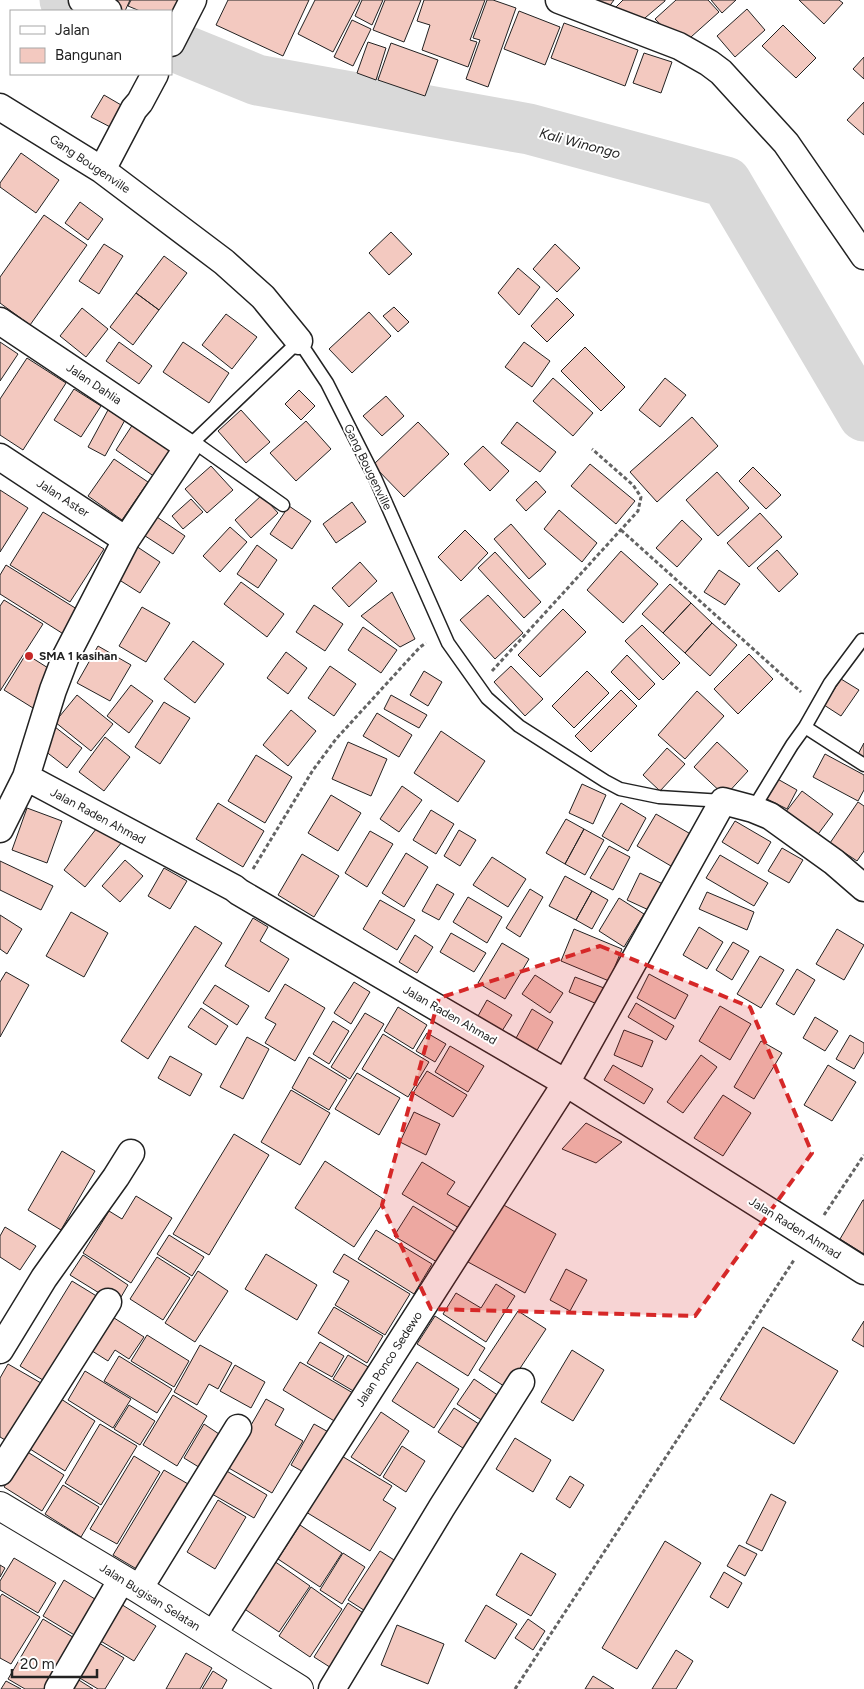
<svg xmlns="http://www.w3.org/2000/svg" width="864" height="1689" font-family="Figtree,sans-serif">
	<rect width="100%" height="100%" fill="#fff"/>
	<g fill="none" stroke-linecap="round" stroke-linejoin="round">
		<path stroke="#d9d9d9" stroke-width="51" d="M 65,0 L 92,11
			M 171,45 L 257,80 L 529,129 L 726,182 L 864,416"/>
	</g>
	<path fill="#f3c9c0" stroke="#222" d="M 105,0 L 130,0 L 125,11 L 104,3 Z
		M 131,0 L 182,0 L 171,15 L 171,11 L 140,11 L 128,6 Z
		M 228,0 L 309,0 L 283,56 L 216,25 Z
		M 315,0 L 360,0 L 333,52 L 298,34 Z
		M 362,0 L 383,0 L 372,25 L 355,16 Z
		M 385,0 L 421,0 L 404,42 L 373,30 Z
		M 424,0 L 485,0 L 470,40 L 477,42 L 468,67 L 422,50 L 430,25 L 417,21 Z
		M 487,0 L 493,0 L 516,8 L 488,87 L 466,79 L 480,40 L 473,38 Z
		M 597,0 L 614,0 L 608,8 Z
		M 623,0 L 665,0 L 665,1 L 639,23 L 616,7 Z
		M 676,0 L 708,0 L 719,12 L 682,45 L 655,19 Z
		M 711,0 L 736,0 L 722,13 Z
		M 799,0 L 839,0 L 843,3 L 824,24 Z
		M 747,9 L 765,30 L 735,57 L 717,36 Z
		M 519,11 L 560,27 L 545,65 L 504,49 Z
		M 352,20 L 371,29 L 353,66 L 334,57 Z
		M 564,23 L 638,50 L 625,86 L 551,58 Z
		M 783,25 L 816,58 L 796,78 L 762,46 Z
		M 368,42 L 386,48 L 376,80 L 357,73 Z
		M 391,43 L 438,60 L 425,96 L 378,80 Z
		M 644,53 L 672,62 L 661,93 L 633,83 Z
		M 864,57 L 864,79 L 853,69 Z
		M 104,95 L 128,109 L 116,130 L 91,117 Z
		M 864,102 L 864,135 L 847,120 Z
		M 21,153 L 59,180 L 36,213 L 0,187 L 0,183 Z
		M 80,202 L 103,219 L 88,240 L 65,223 Z
		M 44,215 L 87,245 L 30,325 L 0,303 L 0,277 Z
		M 391,232 L 412,254 L 389,275 L 369,253 Z
		M 104,244 L 123,256 L 99,294 L 79,281 Z
		M 555,244 L 580,268 L 557,292 L 533,269 Z
		M 164,256 L 187,273 L 159,310 L 136,293 Z
		M 518,268 L 540,287 L 519,315 L 498,293 Z
		M 136,293 L 159,310 L 133,345 L 110,327 Z
		M 557,298 L 574,315 L 547,342 L 531,326 Z
		M 394,307 L 409,322 L 398,332 L 383,316 Z
		M 82,308 L 108,329 L 86,357 L 60,336 Z
		M 369,312 L 391,336 L 352,373 L 329,349 Z
		M 226,314 L 257,337 L 232,369 L 202,345 Z
		M 0,342 L 18,354 L 0,381 Z
		M 119,342 L 152,366 L 139,384 L 106,361 Z
		M 183,342 L 229,373 L 209,403 L 163,372 Z
		M 524,342 L 550,361 L 532,387 L 505,367 Z
		M 585,347 L 625,387 L 601,411 L 561,371 Z
		M 27,358 L 66,383 L 23,450 L 0,435 L 0,399 Z
		M 553,378 L 593,413 L 573,436 L 533,401 Z
		M 665,378 L 686,395 L 660,427 L 639,410 Z
		M 74,389 L 101,406 L 81,437 L 54,420 Z
		M 299,390 L 315,406 L 301,420 L 285,404 Z
		M 386,396 L 404,416 L 382,436 L 363,416 Z
		M 108,410 L 125,420 L 105,456 L 88,447 Z
		M 241,410 L 270,442 L 246,463 L 218,431 Z
		M 692,417 L 718,446 L 657,502 L 630,472 Z
		M 306,421 L 331,449 L 296,481 L 270,453 Z
		M 418,422 L 449,454 L 404,497 L 373,465 Z
		M 517,422 L 556,452 L 540,472 L 501,443 Z
		M 133,424 L 173,451 L 155,477 L 116,450 Z
		M 483,446 L 509,471 L 490,491 L 464,464 Z
		M 114,459 L 148,482 L 122,520 L 88,496 Z
		M 590,464 L 635,501 L 616,524 L 571,486 Z
		M 211,466 L 233,490 L 207,513 L 185,489 Z
		M 753,467 L 781,495 L 766,509 L 739,481 Z
		M 717,472 L 749,508 L 718,536 L 686,500 Z
		M 536,481 L 546,492 L 526,511 L 516,500 Z
		M 0,490 L 28,508 L 0,552 Z
		M 262,495 L 278,513 L 251,538 L 235,520 Z
		M 191,499 L 203,512 L 183,529 L 172,516 Z
		M 352,502 L 366,522 L 336,543 L 323,524 Z
		M 289,506 L 311,521 L 292,549 L 270,534 Z
		M 559,510 L 597,543 L 582,562 L 544,529 Z
		M 43,512 L 104,549 L 70,602 L 10,565 Z
		M 151,513 L 185,536 L 173,554 L 139,532 Z
		M 760,513 L 782,537 L 749,567 L 727,543 Z
		M 682,520 L 702,539 L 677,567 L 656,548 Z
		M 511,524 L 546,564 L 529,579 L 494,539 Z
		M 230,527 L 247,542 L 220,572 L 203,556 Z
		M 465,530 L 488,553 L 461,581 L 438,557 Z
		M 133,544 L 160,562 L 140,593 L 113,576 Z
		M 257,545 L 277,560 L 258,588 L 237,574 Z
		M 777,550 L 798,574 L 779,592 L 757,568 Z
		M 621,551 L 658,584 L 623,623 L 587,590 Z
		M 495,552 L 541,602 L 524,618 L 478,568 Z
		M 360,562 L 377,581 L 349,607 L 332,588 Z
		M 6,565 L 80,611 L 65,635 L 0,594 L 0,575 Z
		M 719,570 L 740,584 L 725,605 L 704,592 Z
		M 241,582 L 284,614 L 267,637 L 224,604 Z
		M 670,584 L 691,603 L 663,633 L 642,614 Z
		M 392,592 L 415,639 L 400,647 L 361,616 Z
		M 488,595 L 523,633 L 495,659 L 460,620 Z
		M 4,600 L 43,624 L 0,691 L 0,606 Z
		M 691,603 L 712,623 L 685,653 L 663,633 Z
		M 314,605 L 343,624 L 325,651 L 296,632 Z
		M 142,607 L 170,623 L 146,662 L 119,646 Z
		M 563,609 L 586,632 L 540,677 L 518,655 Z
		M 712,623 L 737,645 L 710,676 L 685,653 Z
		M 642,625 L 680,663 L 663,680 L 625,641 Z
		M 363,627 L 397,650 L 381,673 L 348,650 Z
		M 193,641 L 224,664 L 195,703 L 164,679 Z
		M 98,646 L 131,665 L 110,701 L 77,683 Z
		M 286,652 L 307,668 L 288,694 L 267,678 Z
		M 26,654 L 56,673 L 33,708 L 4,690 Z
		M 749,654 L 773,679 L 738,714 L 714,689 Z
		M 627,655 L 655,684 L 639,700 L 611,672 Z
		M 330,666 L 356,684 L 334,716 L 308,698 Z
		M 511,666 L 543,699 L 525,716 L 494,682 Z
		M 424,671 L 442,682 L 428,706 L 410,695 Z
		M 587,671 L 609,693 L 574,728 L 552,706 Z
		M 841,679 L 859,690 L 841,716 L 824,705 Z
		M 131,685 L 153,701 L 129,733 L 107,716 Z
		M 621,690 L 637,706 L 591,752 L 575,736 Z
		M 697,691 L 724,716 L 685,759 L 658,735 Z
		M 77,695 L 113,724 L 91,751 L 55,722 Z
		M 391,695 L 427,715 L 419,728 L 384,709 Z
		M 164,702 L 190,718 L 160,764 L 135,747 Z
		M 291,710 L 316,731 L 288,766 L 263,745 Z
		M 377,713 L 412,735 L 399,757 L 363,736 Z
		M 55,727 L 82,748 L 67,768 L 40,747 Z
		M 441,731 L 485,761 L 458,802 L 414,773 Z
		M 105,737 L 130,757 L 104,791 L 79,772 Z
		M 348,742 L 387,759 L 371,796 L 332,779 Z
		M 717,742 L 748,771 L 725,796 L 694,767 Z
		M 864,743 L 864,760 L 857,756 Z
		M 667,748 L 685,764 L 660,791 L 643,775 Z
		M 825,754 L 864,775 L 864,790 L 858,801 L 813,777 Z
		M 256,755 L 292,777 L 265,823 L 228,801 Z
		M 774,777 L 797,790 L 787,809 L 763,797 Z
		M 582,784 L 606,795 L 593,824 L 569,813 Z
		M 402,786 L 422,800 L 399,832 L 380,819 Z
		M 802,791 L 833,814 L 816,837 L 785,813 Z
		M 331,795 L 361,813 L 338,851 L 308,833 Z
		M 858,802 L 864,806 L 864,851 L 857,861 L 830,843 Z
		M 218,803 L 264,831 L 243,867 L 196,839 Z
		M 621,803 L 646,818 L 628,851 L 602,836 Z
		M 27,808 L 62,821 L 47,863 L 12,850 Z
		M 431,810 L 454,824 L 436,854 L 413,840 Z
		M 656,814 L 694,836 L 676,869 L 637,846 Z
		M 566,819 L 584,829 L 565,864 L 546,853 Z
		M 735,821 L 771,842 L 758,864 L 722,842 Z
		M 100,824 L 122,842 L 85,887 L 64,870 Z
		M 584,829 L 604,840 L 585,875 L 565,864 Z
		M 459,830 L 476,840 L 460,866 L 444,856 Z
		M 370,831 L 393,844 L 367,887 L 345,873 Z
		M 609,846 L 630,857 L 613,890 L 590,878 Z
		M 782,848 L 803,860 L 789,883 L 768,871 Z
		M 406,853 L 428,867 L 404,907 L 382,893 Z
		M 302,854 L 339,876 L 314,917 L 278,895 Z
		M 720,855 L 768,883 L 754,906 L 706,878 Z
		M 492,857 L 526,879 L 508,907 L 473,885 Z
		M 125,860 L 143,876 L 120,902 L 102,886 Z
		M 0,861 L 53,886 L 41,910 L 0,890 Z
		M 164,868 L 187,881 L 170,909 L 148,896 Z
		M 640,873 L 665,885 L 653,912 L 627,900 Z
		M 565,876 L 592,891 L 576,920 L 549,906 Z
		M 437,884 L 454,894 L 439,920 L 422,911 Z
		M 530,889 L 543,897 L 520,937 L 506,928 Z
		M 592,891 L 608,900 L 592,929 L 576,920 Z
		M 707,892 L 754,912 L 747,930 L 699,909 Z
		M 468,897 L 502,917 L 487,943 L 453,922 Z
		M 619,898 L 644,914 L 624,947 L 599,931 Z
		M 380,900 L 415,920 L 397,950 L 363,929 Z
		M 71,912 L 108,933 L 84,977 L 46,956 Z
		M 0,915 L 22,929 L 7,954 L 0,949 Z
		M 253,918 L 268,927 L 260,941 L 289,959 L 269,992 L 225,966 Z
		M 195,926 L 222,943 L 148,1059 L 121,1041 Z
		M 699,927 L 723,942 L 707,969 L 683,955 Z
		M 574,929 L 622,949 L 609,981 L 561,961 Z
		M 837,929 L 864,945 L 844,980 L 816,964 Z
		M 451,933 L 486,953 L 474,972 L 440,952 Z
		M 415,935 L 433,947 L 417,973 L 399,962 Z
		M 733,942 L 749,951 L 732,980 L 716,970 Z
		M 502,943 L 529,959 L 505,999 L 478,983 Z
		M 760,956 L 784,970 L 761,1008 L 737,994 Z
		M 797,969 L 815,980 L 794,1015 L 776,1004 Z
		M 6,972 L 29,985 L 0,1037 L 0,982 Z
		M 649,974 L 688,995 L 675,1019 L 637,998 Z
		M 535,975 L 563,993 L 550,1013 L 522,994 Z
		M 575,977 L 604,988 L 597,1004 L 569,992 Z
		M 354,982 L 370,992 L 351,1024 L 334,1013 Z
		M 285,984 L 325,1008 L 295,1061 L 265,1043 L 276,1024 L 265,1018 Z
		M 215,985 L 249,1006 L 237,1025 L 203,1003 Z
		M 487,1000 L 512,1015 L 502,1031 L 478,1016 Z
		M 636,1003 L 674,1026 L 666,1040 L 628,1017 Z
		M 720,1006 L 751,1024 L 730,1060 L 699,1041 Z
		M 398,1007 L 427,1025 L 413,1049 L 384,1031 Z
		M 201,1008 L 228,1026 L 216,1045 L 188,1027 Z
		M 532,1009 L 553,1022 L 536,1052 L 515,1040 Z
		M 365,1013 L 384,1024 L 350,1079 L 331,1067 Z
		M 815,1017 L 838,1031 L 825,1051 L 803,1038 Z
		M 333,1021 L 349,1031 L 329,1064 L 313,1054 Z
		M 624,1030 L 653,1041 L 642,1067 L 614,1055 Z
		M 427,1033 L 446,1044 L 435,1062 L 416,1051 Z
		M 383,1034 L 429,1062 L 408,1097 L 362,1069 Z
		M 850,1035 L 864,1043 L 864,1052 L 854,1069 L 836,1059 Z
		M 247,1037 L 269,1049 L 243,1099 L 220,1087 Z
		M 761,1041 L 782,1053 L 754,1099 L 734,1087 Z
		M 450,1046 L 484,1066 L 468,1092 L 435,1072 Z
		M 701,1055 L 717,1067 L 683,1113 L 667,1102 Z
		M 170,1056 L 202,1074 L 190,1096 L 158,1078 Z
		M 309,1057 L 347,1080 L 329,1110 L 292,1088 Z
		M 613,1065 L 653,1089 L 644,1104 L 604,1080 Z
		M 828,1065 L 856,1082 L 832,1121 L 804,1105 Z
		M 427,1071 L 467,1095 L 453,1117 L 413,1093 Z
		M 357,1073 L 400,1098 L 379,1135 L 335,1109 Z
		M 291,1090 L 330,1113 L 300,1165 L 261,1142 Z
		M 723,1095 L 751,1113 L 723,1156 L 694,1138 Z
		M 414,1112 L 440,1124 L 426,1155 L 400,1142 Z
		M 586,1123 L 622,1142 L 596,1163 L 562,1149 Z
		M 234,1134 L 269,1155 L 209,1255 L 173,1234 Z
		M 62,1151 L 95,1171 L 61,1230 L 28,1210 Z
		M 325,1161 L 385,1200 L 354,1247 L 295,1208 Z
		M 422,1162 L 455,1182 L 447,1194 L 471,1208 L 459,1228 L 402,1194 Z
		M 136,1196 L 172,1218 L 131,1283 L 83,1253 L 109,1211 L 122,1219 Z
		M 863,1200 L 864,1200 L 864,1254 L 840,1239 Z
		M 500,1203 L 556,1234 L 525,1293 L 468,1262 Z
		M 413,1206 L 455,1232 L 437,1262 L 394,1236 Z
		M 5,1227 L 36,1246 L 20,1270 L 0,1257 L 0,1236 Z
		M 376,1230 L 432,1264 L 414,1294 L 358,1259 Z
		M 169,1235 L 204,1257 L 192,1276 L 157,1254 Z
		M 266,1254 L 317,1285 L 297,1320 L 245,1289 Z
		M 344,1254 L 410,1294 L 385,1335 L 335,1305 L 349,1281 L 333,1272 Z
		M 83,1255 L 128,1285 L 117,1304 L 70,1275 Z
		M 157,1257 L 190,1278 L 163,1320 L 130,1299 Z
		M 566,1269 L 587,1280 L 570,1311 L 550,1300 Z
		M 198,1271 L 228,1291 L 195,1342 L 165,1323 Z
		M 72,1281 L 103,1300 L 51,1385 L 20,1366 Z
		M 496,1284 L 515,1296 L 486,1342 L 443,1314 L 456,1293 L 481,1308 Z
		M 334,1307 L 383,1336 L 367,1363 L 318,1333 Z
		M 518,1311 L 546,1329 L 507,1388 L 479,1370 Z
		M 111,1316 L 144,1337 L 129,1359 L 115,1350 L 108,1361 L 89,1349 Z
		M 435,1316 L 485,1348 L 468,1376 L 417,1344 Z
		M 864,1321 L 864,1347 L 852,1340 Z
		M 763,1327 L 838,1371 L 794,1444 L 720,1399 Z
		M 147,1335 L 189,1361 L 174,1387 L 131,1361 Z
		M 320,1342 L 344,1356 L 332,1377 L 307,1363 Z
		M 200,1345 L 232,1363 L 218,1389 L 209,1384 L 197,1405 L 174,1392 Z
		M 572,1350 L 604,1370 L 573,1421 L 541,1402 Z
		M 348,1355 L 370,1368 L 355,1392 L 333,1379 Z
		M 119,1356 L 172,1389 L 157,1413 L 104,1381 Z
		M 300,1362 L 353,1393 L 336,1422 L 283,1390 Z
		M 417,1362 L 459,1389 L 434,1428 L 392,1401 Z
		M 8,1364 L 41,1383 L 7,1441 L 0,1437 L 0,1378 Z
		M 235,1365 L 265,1382 L 251,1408 L 220,1391 Z
		M 85,1371 L 131,1399 L 113,1428 L 68,1400 Z
		M 474,1379 L 499,1396 L 483,1421 L 457,1404 Z
		M 173,1395 L 207,1416 L 177,1466 L 143,1445 Z
		M 61,1399 L 95,1421 L 65,1471 L 30,1449 Z
		M 266,1399 L 284,1409 L 275,1425 L 303,1441 L 272,1493 L 227,1467 Z
		M 129,1405 L 155,1421 L 140,1445 L 114,1429 Z
		M 454,1408 L 482,1426 L 466,1450 L 438,1432 Z
		M 381,1412 L 409,1431 L 380,1476 L 351,1457 Z
		M 100,1424 L 137,1446 L 101,1505 L 65,1483 Z
		M 204,1424 L 222,1436 L 202,1469 L 184,1458 Z
		M 314,1424 L 332,1434 L 309,1475 L 291,1465 Z
		M 515,1438 L 551,1460 L 533,1492 L 496,1469 Z
		M 402,1446 L 425,1461 L 406,1492 L 383,1477 Z
		M 26,1451 L 64,1475 L 42,1511 L 4,1487 Z
		M 340,1455 L 392,1486 L 383,1500 L 396,1508 L 370,1551 L 306,1512 Z
		M 134,1456 L 160,1472 L 117,1544 L 90,1529 Z
		M 164,1470 L 195,1488 L 145,1574 L 113,1555 Z
		M 225,1470 L 267,1495 L 254,1518 L 212,1494 Z
		M 570,1476 L 584,1485 L 570,1508 L 556,1499 Z
		M 63,1485 L 99,1507 L 81,1537 L 45,1514 Z
		M 771,1494 L 786,1502 L 762,1551 L 746,1543 Z
		M 218,1500 L 246,1517 L 215,1569 L 187,1552 Z
		M 300,1525 L 342,1553 L 320,1587 L 278,1559 Z
		M 665,1541 L 701,1563 L 637,1669 L 602,1648 Z
		M 739,1545 L 757,1554 L 745,1576 L 727,1566 Z
		M 380,1551 L 402,1565 L 370,1614 L 348,1600 Z
		M 343,1553 L 365,1567 L 342,1604 L 320,1590 Z
		M 521,1553 L 556,1574 L 531,1616 L 496,1595 Z
		M 14,1558 L 56,1583 L 38,1613 L 0,1590 L 0,1581 Z
		M 274,1561 L 310,1586 L 279,1632 L 243,1608 Z
		M 0,1565 L 5,1568 L 0,1577 Z
		M 724,1572 L 742,1583 L 728,1608 L 710,1597 Z
		M 64,1580 L 103,1604 L 81,1639 L 43,1616 Z
		M 311,1587 L 342,1609 L 310,1657 L 279,1636 Z
		M 2,1594 L 40,1617 L 11,1664 L 0,1658 L 0,1597 Z
		M 116,1601 L 156,1626 L 134,1661 L 94,1637 Z
		M 348,1603 L 371,1618 L 336,1671 L 314,1657 Z
		M 486,1605 L 517,1624 L 495,1659 L 465,1641 Z
		M 43,1619 L 76,1639 L 46,1689 L 25,1689 L 8,1679 Z
		M 528,1619 L 545,1631 L 533,1650 L 515,1638 Z
		M 397,1625 L 444,1644 L 428,1684 L 381,1665 Z
		M 99,1643 L 124,1658 L 105,1689 L 98,1689 L 78,1677 Z
		M 676,1650 L 693,1661 L 676,1689 L 652,1689 Z
		M 186,1653 L 212,1668 L 200,1689 L 166,1689 Z
		M 213,1671 L 227,1680 L 222,1689 L 202,1689 Z
		M 593,1676 L 614,1689 L 585,1689 Z
		M 74,1677 L 93,1689 L 66,1689 Z
		M 6,1681 L 21,1689 L 1,1689 Z"/>
	<g fill="none" stroke-linecap="round" stroke-linejoin="round">
		<g stroke="#222" stroke-width="15">
			<path id="service" d="M 194,442 L 283,505
				M 188,447 L 299,341 L 327,383 L 375,478 L 448,643 L 487,698 L 519,726 L 605,781 L 620,789 L 659,797 L 723,801
				M 805,727 L 830,683 L 862,640
				M 753,809 L 792,745 L 805,727 L 864,765"/>
		</g>
		<g stroke="#222" stroke-width="29">
			<path id="minor" d="M 82,0 L 108,11
				M 559,0 L 679,46 L 709,63 L 721,72 L 786,143 L 864,256
				M 171,43 L 193,0
				M 0,107 L 102,170 L 224,262 L 263,297 L 299,341
				M 102,170 L 134,109 L 140,102 L 155,74
				M 0,321 L 188,447 L 126,540 L 66,656 L 53,690 L 26,777 L 0,829
				M 0,457 L 126,540
				M 26,777 L 234,888 L 239,892 L 566,1083 L 864,1271
				M 0,1350 L 44,1278 L 116,1177 L 131,1153
				M 0,1472 L 108,1302
				M 139,1589 L 238,1428
				M 213,1635 L 566,1083 L 723,801 L 753,809 L 770,816 L 834,862 L 864,888
				M 58,1689 L 122,1579
				M 332,1689 L 442,1507 L 521,1382"/>
		</g>
		<g stroke="#222" stroke-width="30">
			<path id="tertiary" d="M 0,1506 L 139,1589 L 299,1689"/>
		</g>
		<path stroke="#646464" stroke-width="3" stroke-dasharray="4 2.5" stroke-linecap="butt" d="M 621,530 L 801,692
			M 492,671 L 638,511 L 641,497 L 633,485 L 592,449
			M 253,869 L 313,770 L 336,739 L 420,647 L 426,643
			M 824,1215 L 864,1155
			M 515,1689 L 794,1260"/>
		<use href="#service" stroke="#fff" stroke-width="12"/>
		<use href="#minor" stroke="#fff" stroke-width="26"/>
		<use href="#tertiary" stroke="#fff" stroke-width="28"/>
	</g>
	<path fill="#d62828" fill-opacity="0.2" stroke="#d62828" stroke-width="4" stroke-dasharray="10 6" stroke-linejoin="round" d="M 600,946 L 750,1007 L 812,1153 L 695,1316 L 431,1309 L 382,1205 L 439,998 Z"/>
	<circle fill="#c62828" stroke="#fff" stroke-width="2" cx="29" cy="656" r="5"/>
	<g text-anchor="middle" stroke-width="4" stroke-linejoin="round" paint-order="stroke">
		<g font-size="12" fill="#222" stroke="#fff">
			<text transform="translate(90 164) rotate(34)" y="4">Gang Bougenville</text>
			<text transform="translate(94 384) rotate(34)" y="4">Jalan Dahlia</text>
			<text transform="translate(368 467) rotate(64)" y="4">Gang Bougenville</text>
			<text transform="translate(63 498) rotate(33)" y="4">Jalan Aster</text>
			<text transform="translate(98 816) rotate(28)" y="4">Jalan Raden Ahmad</text>
			<text transform="translate(450 1015) rotate(30)" y="4">Jalan Raden Ahmad</text>
			<text transform="translate(795 1228) rotate(32)" y="4">Jalan Raden Ahmad</text>
			<text transform="translate(389 1359) rotate(-57)" y="4">Jalan Ponco Sedewo</text>
			<text transform="translate(150 1597) rotate(32)" y="4">Jalan Bugisan Selatan</text>
		</g>
		<g font-size="12" font-weight="bold" fill="#222" stroke="#fff" text-anchor="start">
			<text x="39" y="660">SMA 1 kasihan</text>
		</g>
		<g font-size="14" font-style="italic" fill="#222" stroke="#fff">
			<text transform="translate(580 143) rotate(15)" y="5">Kali Winongo</text>
		</g>
	</g>
	<rect x="10" y="10" width="162" height="65" fill="#ffffff" stroke="#a7a7a7"/>
	<rect x="20" y="26" width="25" height="8" fill="#ffffff" stroke="#a7a7a7"/>
	<text x="55" y="35" font-size="15" fill="#222222">Jalan</text>
	<rect x="20" y="48" width="25" height="15" fill="#f3c9c0" stroke="#a7a7a7"/>
	<text x="55" y="60" font-size="15" fill="#222222">Bangunan</text>
	<path d="M12 1669v8h85v-8" fill="none" stroke="#222222" stroke-width="2.5"/>
	<text x="20" y="1669" font-size="15" fill="#222222" stroke="#ffffff" stroke-width="4" paint-order="stroke">20 m</text>
</svg>
